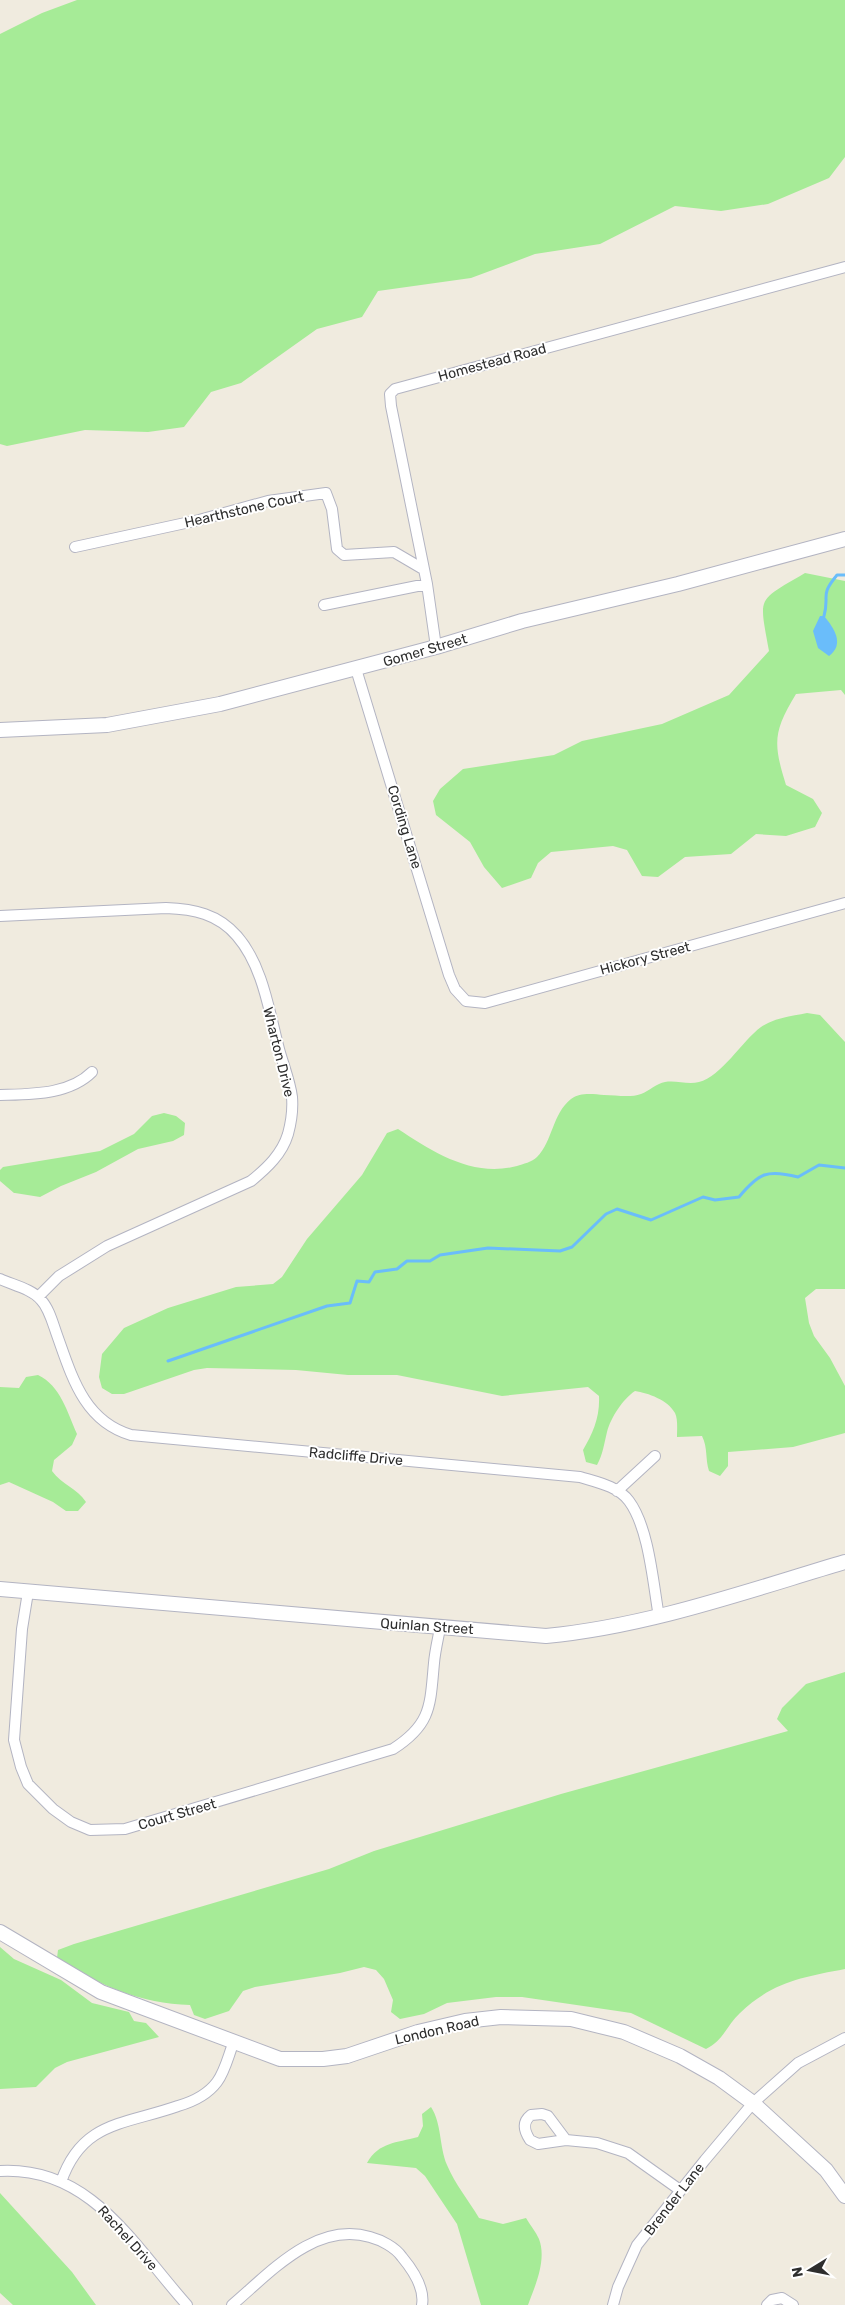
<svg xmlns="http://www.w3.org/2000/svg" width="845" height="2305" font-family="Rubik,sans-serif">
	<rect width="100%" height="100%" fill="#f0ebdf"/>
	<path fill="#a6eb97" d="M 77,0 L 845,0 L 845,157 L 829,178 L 768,204 L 721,211 L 675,206 L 600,244 L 535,254 L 471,278 L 378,291 L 362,317 L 317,329 L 241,383 L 211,392 L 184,427 L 148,432 L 85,430 L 7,446 L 0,444 L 0,34 L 42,13 Z
		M 805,573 L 845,581 L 845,695 L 841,690 L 796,694 C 773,732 773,743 786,785 L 813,799 L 822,813 L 815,827 L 786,836 L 756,834 L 731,854 L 685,857 L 658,877 L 642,876 L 627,850 L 613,846 L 551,852 L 538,863 L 531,878 L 502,888 L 484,867 L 470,842 L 436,815 L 433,801 L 440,789 L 463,769 L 554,755 L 582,741 L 662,724 L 729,695 L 769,651 C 759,595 756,602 805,573 Z
		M 807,1013 L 820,1015 L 845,1042 L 845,1289 L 816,1289 L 805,1298 L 809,1323 L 814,1336 L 830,1358 L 845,1386 L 845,1433 L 793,1447 L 728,1452 L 728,1466 L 720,1476 L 709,1471 C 705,1459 708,1448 702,1436 L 677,1437 C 677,1430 678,1419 675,1413 C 668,1400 648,1393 635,1391 C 623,1399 611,1417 607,1432 C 604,1444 603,1454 597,1465 L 586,1462 L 583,1450 C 593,1433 600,1417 599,1396 L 588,1387 L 502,1396 L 397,1375 L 348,1375 L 296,1370 L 207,1368 L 194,1370 L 124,1394 L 112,1394 L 102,1388 L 99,1377 L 102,1354 L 124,1328 L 168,1308 L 236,1287 L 273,1284 L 282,1277 L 307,1239 L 362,1175 L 387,1133 L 398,1129 C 433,1152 473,1178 517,1166 C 523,1164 532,1162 537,1157 C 553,1141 552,1114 571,1099 C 580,1092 593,1094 604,1095 C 616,1095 630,1098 641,1094 C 649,1091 657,1083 665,1082 C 676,1080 688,1085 699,1082 C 721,1077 742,1041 761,1027 C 774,1018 792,1016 807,1013 Z
		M 164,1113 L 176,1116 L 185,1123 L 184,1135 L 173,1141 L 138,1149 L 96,1172 L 61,1186 L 40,1197 L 15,1193 L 11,1193 L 14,1193 L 0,1181 L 0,1170 L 3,1167 L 100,1151 L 134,1134 L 152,1116 Z
		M 38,1375 C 61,1386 67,1412 77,1434 L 72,1445 L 54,1460 L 52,1471 C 62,1485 77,1488 86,1502 L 78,1511 L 66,1511 L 53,1502 L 9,1482 L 0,1485 L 0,1387 L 19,1388 L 26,1377 Z
		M 845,1672 L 845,1969 C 803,1977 772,1982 740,2013 C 727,2025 723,2041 706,2049 L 631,2013 L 522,1997 L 496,1997 L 447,2003 L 424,2014 L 400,2019 L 391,2012 L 393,2000 L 384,1979 L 376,1970 L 364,1967 L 340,1973 L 255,1987 L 243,1991 L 229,2011 L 205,2019 L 194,2015 L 190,2005 C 141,2004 98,1985 57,1958 L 58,1950 L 74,1944 L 329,1869 L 374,1851 L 561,1794 L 788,1731 L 777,1719 L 782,1708 L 806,1684 Z
		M 0,1947 L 14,1959 L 61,1980 L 92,2003 L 129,2012 L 134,2021 L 146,2023 L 159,2037 L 67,2062 L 55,2068 L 36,2087 L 0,2089 Z
		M 431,2107 C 442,2124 439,2146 447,2165 C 455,2184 469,2201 479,2218 L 503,2224 L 526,2218 C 530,2225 536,2232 539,2239 C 547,2260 535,2286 528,2305 L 481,2305 L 457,2224 L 425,2176 L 416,2168 L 367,2163 C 379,2142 396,2143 418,2137 L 423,2126 L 422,2114 Z
		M 0,2193 L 72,2272 L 96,2305 L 13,2305 L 0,2293 Z"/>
	<path fill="#6abdfa" d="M 820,616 L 824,616 C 834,628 845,644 829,656 L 818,648 L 813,631 Z"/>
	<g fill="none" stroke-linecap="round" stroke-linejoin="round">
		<path stroke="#6abdfa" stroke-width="3" d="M 824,616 C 830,594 819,597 837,575 L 845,575
			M 168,1361 L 327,1306 L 350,1303 L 357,1281 L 369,1282 L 375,1272 L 397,1269 L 407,1261 L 430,1261 L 440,1255 L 488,1248 L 560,1251 L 572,1247 L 606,1214 L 617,1209 L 651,1220 L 703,1197 L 715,1200 L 739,1197 C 759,1173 767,1169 798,1177 L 819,1165 L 845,1168"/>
		<g stroke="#b3b4c2" stroke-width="12">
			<path id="street" d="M 75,547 L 199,520 L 268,501 L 326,493 L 332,509 L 337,549 L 344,555 L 394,552 L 423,569
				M 324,605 L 427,584
				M 436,647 L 427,584 L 391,406 L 390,394 L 395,389 L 845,267
				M 356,669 L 449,975 L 455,989 L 466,1001 L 485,1003 L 845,903
				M 0,916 L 166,908 C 194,909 218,914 237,936 C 263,966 269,1011 279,1049 C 283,1064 290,1081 292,1097 C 293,1109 291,1123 288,1134 C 282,1154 267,1168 251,1181 L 107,1246 L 59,1276 L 38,1297
				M 0,1095 C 31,1094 69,1095 92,1072
				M 0,1279 C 13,1285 32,1289 41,1300 C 49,1308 53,1324 57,1335 C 72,1377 84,1421 131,1435 L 580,1477 C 596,1482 618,1486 629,1501 C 649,1528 653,1583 659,1617
				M 617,1491 L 655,1456
				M 28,1592 L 22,1629 L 14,1740 L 21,1767 L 28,1784 L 53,1809 L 71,1822 L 90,1830 L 125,1829 L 393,1749 C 432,1724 430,1705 434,1663 C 435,1651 438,1639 440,1628
				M 542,2114 L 548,2116 L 566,2140 L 538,2144 L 530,2140 C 524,2131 522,2122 531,2115 Z
				M 566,2140 L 597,2143 L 628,2153 L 680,2190
				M 0,2171 C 91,2166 134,2246 187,2305
				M 61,2182 C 82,2121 124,2125 178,2106 C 192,2102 208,2094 217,2082 C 225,2071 228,2057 233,2044
				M 232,2305 C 270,2273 315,2221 370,2237 C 381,2240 395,2247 402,2257 C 412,2269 425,2288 422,2305
				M 613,2305 L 618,2287 L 637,2245 L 705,2160 L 753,2103 L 798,2063 L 845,2038
				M 767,2305 L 772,2300 L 782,2298 L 793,2305"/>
		</g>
		<g stroke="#b3b4c2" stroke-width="16">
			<path id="secondary" d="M 0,730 L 107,725 L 220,704 L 436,647 L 522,621 L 678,584 L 845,539
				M 0,1589 L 546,1636 C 649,1626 747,1591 845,1562
				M 0,1932 L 101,1992 L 280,2059 L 323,2059 L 347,2056 L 418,2032 L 465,2021 L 501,2017 L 571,2019 L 624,2032 L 680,2056 L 719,2078 L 753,2103 L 826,2170 L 845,2196"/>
		</g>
		<use href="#street" stroke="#fff" stroke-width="10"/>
		<use href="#secondary" stroke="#fff" stroke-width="14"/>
	</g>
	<g text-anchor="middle" stroke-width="4" stroke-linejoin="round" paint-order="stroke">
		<g font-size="14" fill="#2e2e2e" stroke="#fff">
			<text transform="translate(492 362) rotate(-15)" y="5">Homestead Road</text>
			<text transform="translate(244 509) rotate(-13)" y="5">Hearthstone Court</text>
			<text transform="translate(425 650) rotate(-16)" y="5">Gomer Street</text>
			<text transform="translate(405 827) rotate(73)" y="5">Cording Lane</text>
			<text transform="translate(645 958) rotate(-15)" y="5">Hickory Street</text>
			<text transform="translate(279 1052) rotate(76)" y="5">Wharton Drive</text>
			<text transform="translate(356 1456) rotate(5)" y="5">Radcliffe Drive</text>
			<text transform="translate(427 1626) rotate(4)" y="5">Quinlan Street</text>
			<text transform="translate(177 1814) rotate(-16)" y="5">Court Street</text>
			<text transform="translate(437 2030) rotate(-13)" y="5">London Road</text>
			<text transform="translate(674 2199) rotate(-52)" y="5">Brender Lane</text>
			<text transform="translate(128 2238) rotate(48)" y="5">Rachel Drive</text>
		</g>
	</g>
	<g transform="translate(810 2270) rotate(260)" stroke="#ffffff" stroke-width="4" paint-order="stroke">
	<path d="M0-4L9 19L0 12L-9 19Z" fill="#2e2e2e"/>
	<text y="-8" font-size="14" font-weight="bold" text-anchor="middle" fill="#2e2e2e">N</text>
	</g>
</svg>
